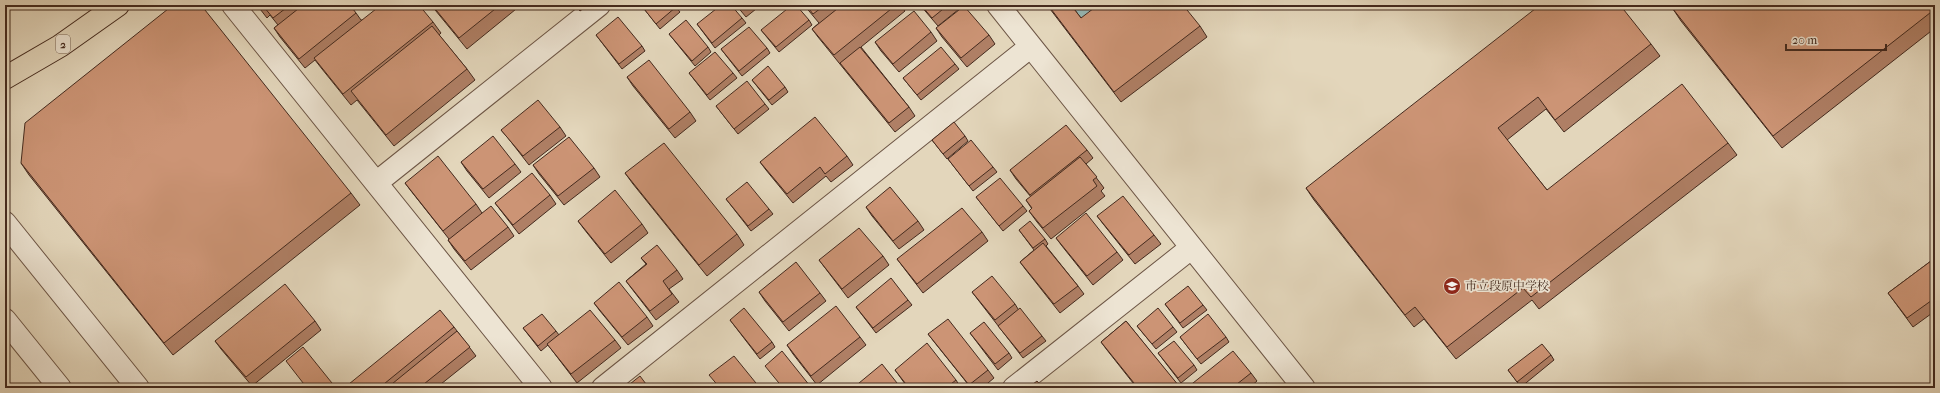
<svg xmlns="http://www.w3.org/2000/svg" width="1940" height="393" font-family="'IM FELL French Canon','Noto Serif JP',serif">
	<rect width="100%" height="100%" fill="#e3d6bb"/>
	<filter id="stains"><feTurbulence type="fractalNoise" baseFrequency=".005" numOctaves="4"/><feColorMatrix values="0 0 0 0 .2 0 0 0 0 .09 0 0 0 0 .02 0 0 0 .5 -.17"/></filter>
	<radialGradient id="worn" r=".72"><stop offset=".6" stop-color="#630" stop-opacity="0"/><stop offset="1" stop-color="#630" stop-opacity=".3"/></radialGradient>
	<path fill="#96b8b6" stroke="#757f79" d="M 1070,5 L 1120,5 L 1088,29 Z"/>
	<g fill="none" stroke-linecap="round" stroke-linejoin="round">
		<g stroke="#6c5545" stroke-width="24">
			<path id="minor" d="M 233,5 L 541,388
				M 998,5 L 1304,388
				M 376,183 L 599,5
				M 603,388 L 1030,47
				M 1014,388 L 1191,248"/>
		</g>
		<g stroke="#6c5545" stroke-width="24">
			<path id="tertiary" d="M 5,223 L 138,388
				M 5,320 L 60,388"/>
		</g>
		<g stroke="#442a1e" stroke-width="24">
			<path id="trunk" d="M 5,78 L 60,46 L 118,5"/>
		</g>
		<use href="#minor" stroke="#ede4d3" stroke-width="22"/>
		<use href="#tertiary" stroke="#ede4d3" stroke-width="22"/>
		<use href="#trunk" stroke="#e3d6bb" stroke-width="22"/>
	</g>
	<path fill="#af7f65" stroke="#442a1e" d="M 257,5 L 297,5 L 299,8 L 356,13 L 361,20 L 433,22 L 441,33 L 439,35 L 467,69 L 475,80 L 394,146 L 357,100 L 351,105 L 322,69 L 315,60 L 305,68 L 280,37 L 274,28 L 278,25 L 270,15 L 267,18 Z
		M 431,5 L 521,5 L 467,49 Z
		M 575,5 L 588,5 L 580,11 Z
		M 641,5 L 676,7 L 680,12 L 660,29 Z
		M 736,5 L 761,5 L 746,17 Z
		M 804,5 L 901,5 L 905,11 L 861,47 L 909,107 L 915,116 L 895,132 L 818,37 L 812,29 L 819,23 Z
		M 920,5 L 964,5 L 938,26 Z
		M 1047,5 L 1071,5 L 1081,18 L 1200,26 L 1207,37 L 1121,102 Z
		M 1935,5 L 1935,28 L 1782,148 L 1681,21 L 1673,9 Z
		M 742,18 L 746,23 L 715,48 L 697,24 Z
		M 809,20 L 812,25 L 779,52 L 761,30 Z
		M 936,28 L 989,35 L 995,44 L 967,67 L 942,37 Z
		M 931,32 L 937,41 L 899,72 L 881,51 L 875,42 Z
		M 669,34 L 708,47 L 711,52 L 695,66 Z
		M 596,35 L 642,46 L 645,51 L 622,69 Z
		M 1651,44 L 1660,56 L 1564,132 L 1546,109 L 1507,140 L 1547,190 L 1728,143 L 1737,155 L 1539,309 L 1532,300 L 1456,359 L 1424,319 L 1414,327 L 1314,200 L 1306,188 Z
		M 767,48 L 770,53 L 742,76 L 721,49 Z
		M 955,64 L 959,69 L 921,100 L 903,78 Z
		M 689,73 L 733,73 L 737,78 L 710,100 Z
		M 627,77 L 690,112 L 696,121 L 675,138 L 633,86 Z
		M 752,80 L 785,87 L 788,92 L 772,105 Z
		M 765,104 L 769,109 L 738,134 L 716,106 Z
		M 560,127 L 566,136 L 529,165 L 508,138 L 501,130 Z
		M 965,136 L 968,141 L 947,159 L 932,140 Z
		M 1087,150 L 1093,158 L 1086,164 L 1104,188 L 1101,191 L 1105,196 L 1051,239 L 1037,222 L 1029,211 L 1032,209 L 1026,200 L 1031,197 L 1016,179 L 1010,170 Z
		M 847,156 L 853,165 L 831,182 L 826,176 L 793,203 L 766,170 L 760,162 Z
		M 948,159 L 993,167 L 997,172 L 973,191 Z
		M 461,162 L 515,164 L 521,172 L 489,198 L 467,171 Z
		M 21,163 L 351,193 L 360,205 L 173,355 L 29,175 Z
		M 533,165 L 594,168 L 600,177 L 564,205 L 539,174 Z
		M 625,173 L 737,234 L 744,245 L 707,276 L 633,184 Z
		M 405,183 L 476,204 L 482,213 L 508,227 L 514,236 L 471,270 L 454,249 L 448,240 L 449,239 L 411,191 Z
		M 550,195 L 556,204 L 519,234 L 495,203 Z
		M 976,197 L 1023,206 L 1027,211 L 1003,231 Z
		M 726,199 L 769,209 L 773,214 L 751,231 Z
		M 866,207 L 918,221 L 924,230 L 899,249 L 872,216 Z
		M 1097,216 L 1154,235 L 1161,244 L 1135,264 L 1104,225 Z
		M 578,221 L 642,224 L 648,233 L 611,263 L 584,229 Z
		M 1019,230 L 1045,239 L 1048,244 L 1046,246 L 1078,286 L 1084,294 L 1060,313 L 1026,270 L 1020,262 L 1034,250 Z
		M 982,232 L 988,241 L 923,293 L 897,259 Z
		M 1056,238 L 1117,252 L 1123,260 L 1093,285 L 1062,246 Z
		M 883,256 L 889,265 L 848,298 L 819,260 Z
		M 641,258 L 677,270 L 683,279 L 669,289 L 679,302 L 656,320 L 632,289 L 626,281 L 646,264 Z
		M 1935,258 L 1935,311 L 1913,327 L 1888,293 Z
		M 759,292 L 820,293 L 826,301 L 789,331 L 765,301 Z
		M 972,292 L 1015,304 L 1018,309 L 1042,336 L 1046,341 L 1023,358 Z
		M 908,300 L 912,305 L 876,333 L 856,307 Z
		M 594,303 L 647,317 L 653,326 L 628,345 L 600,311 Z
		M 1165,304 L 1203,305 L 1207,310 L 1183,328 Z
		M 730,320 L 772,342 L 775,347 L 760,359 Z
		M 315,321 L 321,330 L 252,386 L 221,349 L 215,341 Z
		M 1126,321 L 1180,388 L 1137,388 L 1107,350 L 1101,342 Z
		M 1137,326 L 1173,327 L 1177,332 L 1156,349 Z
		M 454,327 L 476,356 L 436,388 L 352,388 L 349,384 Z
		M 523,328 L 556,331 L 559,335 L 615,340 L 621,348 L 577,383 L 548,345 L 541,351 Z
		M 970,333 L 1009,353 L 1012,358 L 998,370 Z
		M 928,334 L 988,370 L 994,378 L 982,388 L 971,388 L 935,343 Z
		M 860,337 L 866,345 L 817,385 L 793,354 L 787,345 Z
		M 1180,337 L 1226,337 L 1229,342 L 1201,364 Z
		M 1158,353 L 1194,365 L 1197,370 L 1181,383 Z
		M 1551,355 L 1554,360 L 1521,387 L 1508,370 Z
		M 895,370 L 956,380 L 961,388 L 908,388 Z
		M 1251,373 L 1257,381 L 1249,388 L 1188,388 Z"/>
	<path fill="#cc9475" stroke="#442a1e" d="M 173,5 L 201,5 L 351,193 L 164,343 L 21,163 L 25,123 Z
		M 258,5 L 290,5 L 273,18 L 264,7 L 261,9 Z
		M 303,5 L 350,5 L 356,13 L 299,59 L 274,28 Z
		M 381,5 L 419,5 L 433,22 L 343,94 L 314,58 Z
		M 432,5 L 500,5 L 459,38 Z
		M 641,5 L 674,5 L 676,7 L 656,24 Z
		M 721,5 L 731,5 L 742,18 L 712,43 L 697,24 Z
		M 737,5 L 744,5 L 740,9 Z
		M 792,5 L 796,5 L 809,20 L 776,47 L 761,30 Z
		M 806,5 L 825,5 L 813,14 Z
		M 842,5 L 896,5 L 834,55 L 812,29 Z
		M 921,5 L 948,5 L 932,18 Z
		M 1048,5 L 1071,5 L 1081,18 L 1098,5 L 1183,5 L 1200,26 L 1114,92 Z
		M 1540,5 L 1620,5 L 1651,44 L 1555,120 L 1538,97 L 1498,128 L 1547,190 L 1682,84 L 1728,143 L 1531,297 L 1523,288 L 1447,347 L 1415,307 L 1405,315 L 1306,188 Z
		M 1678,5 L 1935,5 L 1935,9 L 1773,136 L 1673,9 Z
		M 964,6 L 989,35 L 961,58 L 936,28 Z
		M 914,11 L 931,32 L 893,64 L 875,42 Z
		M 618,17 L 642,46 L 619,64 L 596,35 Z
		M 686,20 L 708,47 L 692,61 L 669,34 Z
		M 432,26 L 467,69 L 386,135 L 351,91 Z
		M 749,27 L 767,48 L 739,71 L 721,49 Z
		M 860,47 L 909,107 L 889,123 L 840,63 Z
		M 941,47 L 955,64 L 917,95 L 903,78 Z
		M 715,52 L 733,73 L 707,95 L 689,73 Z
		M 649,60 L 690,112 L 669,129 L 627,77 Z
		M 768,66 L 785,87 L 769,100 L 752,80 Z
		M 747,81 L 765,104 L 734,129 L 716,106 Z
		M 538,100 L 560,127 L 523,156 L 501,130 Z
		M 815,117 L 847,156 L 825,174 L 820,167 L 787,194 L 760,162 Z
		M 954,122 L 965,136 L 943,154 L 932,140 Z
		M 1066,125 L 1087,150 L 1030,195 L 1010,170 Z
		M 493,136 L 515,164 L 483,189 L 461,162 Z
		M 569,137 L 594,168 L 558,196 L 533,165 Z
		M 971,140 L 993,167 L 969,186 L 948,159 Z
		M 664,143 L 737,234 L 699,265 L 625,173 Z
		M 438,156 L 476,204 L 443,231 L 405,183 Z
		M 1080,157 L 1097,177 L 1093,180 L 1097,186 L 1043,228 L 1029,211 L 1032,208 L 1026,200 Z
		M 532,173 L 550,195 L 513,225 L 495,203 Z
		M 1000,178 L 1023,206 L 999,226 L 976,197 Z
		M 747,182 L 769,209 L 748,226 L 726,199 Z
		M 890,187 L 918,221 L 893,241 L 866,207 Z
		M 615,190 L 642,224 L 605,254 L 578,221 Z
		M 1123,196 L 1154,235 L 1129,255 L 1097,216 Z
		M 491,206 L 508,227 L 465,261 L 448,240 Z
		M 962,208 L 982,232 L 917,284 L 897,259 Z
		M 1086,213 L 1117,252 L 1087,276 L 1056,238 Z
		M 1030,221 L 1045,239 L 1033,248 L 1019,230 Z
		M 859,228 L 883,256 L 842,289 L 819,260 Z
		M 1043,243 L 1078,286 L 1054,304 L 1020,262 Z
		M 657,245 L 677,270 L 663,281 L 672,294 L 650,311 L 626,281 L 647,264 L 641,258 Z
		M 1935,258 L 1935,298 L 1907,318 L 1888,293 Z
		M 796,262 L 820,293 L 783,322 L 759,292 Z
		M 992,276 L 1015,304 L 995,320 L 972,292 Z
		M 891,278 L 908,300 L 873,328 L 856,307 Z
		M 619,282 L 647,317 L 622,337 L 594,303 Z
		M 285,284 L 315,321 L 246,377 L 215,341 Z
		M 1188,286 L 1203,305 L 1180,323 L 1165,304 Z
		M 836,306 L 860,337 L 811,376 L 787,345 Z
		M 744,308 L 772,342 L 757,354 L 730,320 Z
		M 1020,308 L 1042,336 L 1020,353 L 998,326 Z
		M 1158,308 L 1173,327 L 1152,344 L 1137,326 Z
		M 440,310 L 454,327 L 379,388 L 353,388 L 349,384 Z
		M 590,310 L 615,340 L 571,374 L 547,344 Z
		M 542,314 L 556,331 L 538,346 L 523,328 Z
		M 1208,314 L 1226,337 L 1197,359 L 1180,337 Z
		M 948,319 L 988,370 L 969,385 L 928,334 Z
		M 1126,321 L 1179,386 L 1177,388 L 1138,388 L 1101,342 Z
		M 984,322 L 1009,353 L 995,364 L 970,333 Z
		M 457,331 L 470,347 L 419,388 L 387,388 Z
		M 1174,341 L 1194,365 L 1178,378 L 1158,353 Z
		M 927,343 L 956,380 L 946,388 L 909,388 L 895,370 Z
		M 1542,344 L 1551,355 L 1517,382 L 1508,370 Z
		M 303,347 L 336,388 L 307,388 L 286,361 Z
		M 782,351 L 810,386 L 808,388 L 783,388 L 765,366 Z
		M 1233,351 L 1251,373 L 1232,388 L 1188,388 L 1188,387 Z
		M 734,356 L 760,388 L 720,388 L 709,375 Z
		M 882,364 L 901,388 L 853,388 Z
		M 640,376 L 649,388 L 625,388 Z
		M 1037,381 L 1043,388 L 1028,388 Z
		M 1267,383 L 1271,388 L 1260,388 Z"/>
	<defs>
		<g id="school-disc" transform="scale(0.9)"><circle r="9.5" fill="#8f2418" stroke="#ede4d3"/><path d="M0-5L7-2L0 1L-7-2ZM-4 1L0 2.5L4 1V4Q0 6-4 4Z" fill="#fff"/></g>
	</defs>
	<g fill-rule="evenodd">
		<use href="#school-disc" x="1452" y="286"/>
	</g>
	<g text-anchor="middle" stroke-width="3.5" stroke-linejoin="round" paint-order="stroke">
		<rect fill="#ede4d3" stroke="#776254" stroke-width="1" x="56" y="35" width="14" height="18" rx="3"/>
		<g font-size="11" font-weight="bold" fill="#442a1e">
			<text x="63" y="48">2</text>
		</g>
		<g font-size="12" fill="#442a1e" stroke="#ede4d3" text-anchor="start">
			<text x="1465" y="290">市立段原中学校</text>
		</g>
	</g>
	<rect width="1940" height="393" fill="none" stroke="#e3d6bb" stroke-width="20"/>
	<rect x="6" y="6" width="1928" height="381" fill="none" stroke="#442a1e" stroke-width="2"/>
	<rect x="10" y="10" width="1920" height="373" fill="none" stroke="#442a1e"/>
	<path d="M1786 44v6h100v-6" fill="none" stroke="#442a1e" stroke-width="2"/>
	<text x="1792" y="44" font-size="12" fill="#442a1e" stroke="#ede4d3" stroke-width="3" paint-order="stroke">20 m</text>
	<rect width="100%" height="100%" filter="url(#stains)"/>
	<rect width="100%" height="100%" fill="url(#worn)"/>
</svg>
